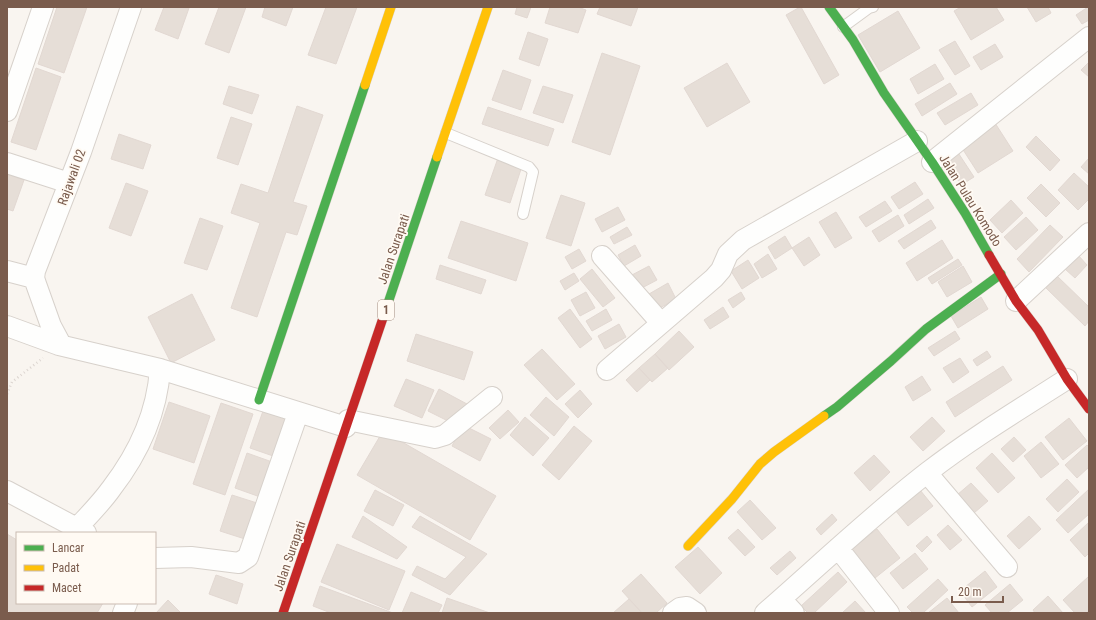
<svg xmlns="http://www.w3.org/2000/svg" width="1096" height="620" font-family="'Roboto Condensed',sans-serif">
	<rect width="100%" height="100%" fill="#f9f5f0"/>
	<path fill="#e6ded7" stroke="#e2d8d2" d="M 57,7 L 87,7 L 64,73 L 38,64 Z
		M 164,7 L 189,8 L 178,39 L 155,30 Z
		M 219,7 L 246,7 L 229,53 L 205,44 Z
		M 265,7 L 293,7 L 286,26 L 262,17 Z
		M 326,7 L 357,7 L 336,64 L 308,55 Z
		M 517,7 L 531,7 L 527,18 L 515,14 Z
		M 550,7 L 578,7 L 586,10 L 578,33 L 545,23 Z
		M 600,7 L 638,7 L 631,26 L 597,14 Z
		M 800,7 L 801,7 L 839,75 L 824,84 L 786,15 Z
		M 961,7 L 996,7 L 1004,20 L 971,40 L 954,11 Z
		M 1027,7 L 1048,7 L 1051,13 L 1036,22 Z
		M 1088,7 L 1089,7 L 1089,20 L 1082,24 L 1076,15 Z
		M 898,11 L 920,48 L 880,72 L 858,35 Z
		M 528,32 L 548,39 L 539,66 L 519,59 Z
		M 955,41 L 970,66 L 955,75 L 939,50 Z
		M 995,44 L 1003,57 L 981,70 L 973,57 Z
		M 602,53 L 640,66 L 610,155 L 572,142 Z
		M 1089,62 L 1089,77 L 1081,70 Z
		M 727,63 L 750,102 L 707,127 L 684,88 Z
		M 935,64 L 944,79 L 918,94 L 910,79 Z
		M 36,68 L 61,77 L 36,150 L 11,142 Z
		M 503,70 L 531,80 L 521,110 L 492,100 Z
		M 950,83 L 957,94 L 922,116 L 915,104 Z
		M 229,86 L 259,95 L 252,114 L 223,104 Z
		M 543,86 L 573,95 L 563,123 L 533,113 Z
		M 971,93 L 978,105 L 945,125 L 937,113 Z
		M 297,106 L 323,115 L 293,202 L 307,206 L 297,235 L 286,232 L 257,317 L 231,308 L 260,223 L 231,213 L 241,184 L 268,193 Z
		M 488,107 L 554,129 L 548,146 L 482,124 Z
		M 231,117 L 252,124 L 238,165 L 217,158 Z
		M 995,123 L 1013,151 L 978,173 L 960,145 Z
		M 119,134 L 151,145 L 143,169 L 111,159 Z
		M 1036,136 L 1060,160 L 1050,171 L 1026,147 Z
		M 955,148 L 974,177 L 961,185 L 943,156 Z
		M 498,158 L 522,166 L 510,203 L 485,195 Z
		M 1089,158 L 1089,174 L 1081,167 Z
		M 1074,173 L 1089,187 L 1089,199 L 1078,210 L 1058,190 Z
		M 7,174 L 24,180 L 13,211 L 7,209 Z
		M 915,182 L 923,194 L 899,209 L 891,197 Z
		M 126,183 L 148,191 L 131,236 L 109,228 Z
		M 1041,184 L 1060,203 L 1046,217 L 1027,198 Z
		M 561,195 L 585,203 L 571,246 L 546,238 Z
		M 928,199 L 934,208 L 909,224 L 904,215 Z
		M 1011,200 L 1023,213 L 1002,233 L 990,220 Z
		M 885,201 L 892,211 L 866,227 L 859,217 Z
		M 618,207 L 625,220 L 602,232 L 595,219 Z
		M 836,212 L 852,238 L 835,248 L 819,222 Z
		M 898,215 L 904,226 L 879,242 L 872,231 Z
		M 1026,217 L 1038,230 L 1016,250 L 1004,237 Z
		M 200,218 L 223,226 L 207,270 L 184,263 Z
		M 931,220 L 936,228 L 904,249 L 898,241 Z
		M 461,221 L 528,243 L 516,281 L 448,258 Z
		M 1050,225 L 1063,237 L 1029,272 L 1017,259 Z
		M 627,227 L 632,235 L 614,244 L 610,237 Z
		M 785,236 L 792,248 L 775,259 L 768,247 Z
		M 809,237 L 820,255 L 804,266 L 792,248 Z
		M 942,240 L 953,258 L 917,281 L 906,263 Z
		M 635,245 L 641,256 L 624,266 L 618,255 Z
		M 579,249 L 586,261 L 572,269 L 565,257 Z
		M 768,254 L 777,269 L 762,278 L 754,264 Z
		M 1078,255 L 1087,265 L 1075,278 L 1065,269 Z
		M 958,259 L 962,265 L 932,284 L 928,278 Z
		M 748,260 L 759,278 L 742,289 L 731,271 Z
		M 440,265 L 486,280 L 481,294 L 436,279 Z
		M 649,266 L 657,280 L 638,290 L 630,276 Z
		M 963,266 L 972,282 L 947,297 L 938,282 Z
		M 592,269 L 615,298 L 603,307 L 580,279 Z
		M 574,273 L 579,281 L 565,290 L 560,281 Z
		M 1056,275 L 1089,307 L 1089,321 L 1085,326 L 1045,287 Z
		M 668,283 L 676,299 L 658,309 L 649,294 Z
		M 586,292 L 595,308 L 580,316 L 571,300 Z
		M 741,292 L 745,299 L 733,308 L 728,300 Z
		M 192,294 L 215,340 L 171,363 L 148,317 Z
		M 981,297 L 988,309 L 958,328 L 951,316 Z
		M 723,307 L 729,317 L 710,329 L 704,320 Z
		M 570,309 L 592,339 L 580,348 L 558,318 Z
		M 606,309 L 612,320 L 592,331 L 586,321 Z
		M 619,324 L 626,337 L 605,349 L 598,336 Z
		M 679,331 L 694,347 L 669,370 L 655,354 Z
		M 955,331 L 960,339 L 934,356 L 928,348 Z
		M 416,334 L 473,352 L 464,380 L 407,361 Z
		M 542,349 L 575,384 L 557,400 L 524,365 Z
		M 987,351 L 991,357 L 977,366 L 973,360 Z
		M 655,354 L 668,368 L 652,382 L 639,368 Z
		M 960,358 L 969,372 L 953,383 L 943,368 Z
		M 1003,366 L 1012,380 L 955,417 L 946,402 Z
		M 639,368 L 650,380 L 637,392 L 626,380 Z
		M 922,376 L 931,390 L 913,401 L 905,387 Z
		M 406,379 L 434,390 L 422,418 L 394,406 Z
		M 439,389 L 467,404 L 456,425 L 428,411 Z
		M 580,390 L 592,404 L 578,418 L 565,404 Z
		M 546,397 L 569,417 L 554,436 L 530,415 Z
		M 169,402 L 210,416 L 194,463 L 153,449 Z
		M 221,403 L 253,414 L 225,495 L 193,484 Z
		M 508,410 L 519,422 L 500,439 L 489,428 Z
		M 263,411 L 289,420 L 276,457 L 250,448 Z
		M 525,417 L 549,438 L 533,456 L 510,435 Z
		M 932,417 L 945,431 L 923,451 L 910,437 Z
		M 1069,418 L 1087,441 L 1063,460 L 1045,437 Z
		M 463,425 L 491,439 L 480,461 L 452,446 Z
		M 574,426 L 592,441 L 559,480 L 542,465 Z
		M 383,431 L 496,496 L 470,540 L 357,475 Z
		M 1014,437 L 1026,450 L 1013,462 L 1001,449 Z
		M 1041,442 L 1059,464 L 1041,478 L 1024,456 Z
		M 1087,445 L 1089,447 L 1089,467 L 1077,478 L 1065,465 Z
		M 247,453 L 275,463 L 263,498 L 235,488 Z
		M 992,453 L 1015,478 L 998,493 L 976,468 Z
		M 874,455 L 890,472 L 870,491 L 854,473 Z
		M 1067,479 L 1079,492 L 1058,512 L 1046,499 Z
		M 971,483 L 988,501 L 974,513 L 957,495 Z
		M 1089,489 L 1089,514 L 1068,533 L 1056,520 Z
		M 375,490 L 404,505 L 393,526 L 364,511 Z
		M 920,490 L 933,506 L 908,526 L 895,510 Z
		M 232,495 L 257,503 L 245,539 L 220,531 Z
		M 750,500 L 776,528 L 762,540 L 737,512 Z
		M 832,514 L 837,520 L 821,535 L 816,529 Z
		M 363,516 L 407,547 L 397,559 L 352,537 Z
		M 420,516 L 487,554 L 450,595 L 412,575 L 417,566 L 445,579 L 466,557 L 412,527 Z
		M 1029,516 L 1041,529 L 1019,549 L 1007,536 Z
		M 1088,523 L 1089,553 L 1085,557 L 1070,540 Z
		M 948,525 L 962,540 L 950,550 L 937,535 Z
		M 738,529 L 755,547 L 745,556 L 728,538 Z
		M 877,529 L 900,558 L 875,578 L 852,549 Z
		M 7,534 L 17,540 L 17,603 L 103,603 L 97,613 L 12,613 L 7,610 Z
		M 927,536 L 932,542 L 922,552 L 916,546 Z
		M 337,544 L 405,571 L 389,610 L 321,582 Z
		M 698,547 L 722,573 L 700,594 L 675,567 Z
		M 790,551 L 796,558 L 777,575 L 770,568 Z
		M 915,553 L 928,569 L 903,589 L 890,573 Z
		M 985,571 L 997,587 L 972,607 L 960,591 Z
		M 838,572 L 847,582 L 814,613 L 808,613 L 801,606 Z
		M 641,574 L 667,603 L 656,613 L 642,613 L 622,591 Z
		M 216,575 L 243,584 L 237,604 L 209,594 Z
		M 1088,577 L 1089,578 L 1089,610 L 1086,613 L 1075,613 L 1063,600 Z
		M 938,579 L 948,590 L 923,613 L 913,613 L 907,607 Z
		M 1010,584 L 1023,600 L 1007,613 L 992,613 L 985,605 Z
		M 320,586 L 393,613 L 331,613 L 313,606 Z
		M 411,592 L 442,605 L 438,613 L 402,613 Z
		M 1048,596 L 1063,613 L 1035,613 L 1033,610 Z
		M 447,598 L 490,613 L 442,613 Z
		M 947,598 L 959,613 L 928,613 Z
		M 629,599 L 642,613 L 613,613 Z
		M 168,600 L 181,613 L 156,613 Z
		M 855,601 L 866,613 L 842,613 Z"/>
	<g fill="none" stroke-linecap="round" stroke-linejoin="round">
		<g stroke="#d7d1cb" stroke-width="12">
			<path id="lane" d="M 843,27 L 869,8 L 873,7
				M 446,133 L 529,167 L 533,172 L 523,214"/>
		</g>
		<g stroke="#d7d1cb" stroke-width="22">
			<path id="street" d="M 7,111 L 43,7
				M 932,162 L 1089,37
				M 7,163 L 69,183
				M 602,256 L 661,323
				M 7,271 L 34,278
				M 1016,301 L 1089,233
				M 7,326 L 59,345 L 160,369 L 346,427
				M 59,345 L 59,341 L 51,326 L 36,284 L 34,278 L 35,271 L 81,152 L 131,7
				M 607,370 L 714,278 L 721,270 L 728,254 L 743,240 L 917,141
				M 348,420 L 435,438 L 445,435 L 492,397
				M 927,473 L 1007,567
				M 7,491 L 86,533
				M 77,528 C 88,516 101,503 111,489 C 138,454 157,413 160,369
				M 838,548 L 889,613
				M 155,558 L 191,557 L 239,563 L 248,557 L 298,413
				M 781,599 L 794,613
				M 123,613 L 127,603
				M 673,613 L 680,608 L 687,607 L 696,613
				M 765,613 C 819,566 871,516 928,472 C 972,438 1020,409 1067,379"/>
		</g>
		<g stroke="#d9d2cb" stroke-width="10">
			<path id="fast" d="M 829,7 L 853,40 L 884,93 L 932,162 L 965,213 L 989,255
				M 384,315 L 437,157
				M 259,400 L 365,85
				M 824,416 L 837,407 L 891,361 L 926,329 L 1001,274"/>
		</g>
		<g stroke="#d9d2cb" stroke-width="10">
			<path id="slow" d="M 365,85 L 391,7
				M 437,157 L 488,7
				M 688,546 L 732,499 L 760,464 L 774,452 L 824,416"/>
		</g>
		<g stroke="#d9d2cb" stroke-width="10">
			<path id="jam" d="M 989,255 L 1016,301 L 1038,330 L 1067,379 L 1089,409
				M 283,613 L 384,315"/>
		</g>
		<path stroke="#dcd5d0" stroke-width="2.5" stroke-dasharray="1 3" stroke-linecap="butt" d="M 7,394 L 12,382 L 43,358"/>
		<use href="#lane" stroke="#fefefd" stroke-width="10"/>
		<use href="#street" stroke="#fefefd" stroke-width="20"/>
		<use href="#fast" stroke="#4caf50" stroke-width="9"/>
		<use href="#slow" stroke="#ffc107" stroke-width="9"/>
		<use href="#jam" stroke="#c62828" stroke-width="9"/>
	</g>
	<g text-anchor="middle" stroke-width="3.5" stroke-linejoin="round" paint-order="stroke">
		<rect fill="#fffaf3" stroke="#a28b7f" stroke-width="1" x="378" y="300" width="16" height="20" rx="3"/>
		<g font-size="12" font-weight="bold" fill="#7a5c4d">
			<text x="386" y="314">1</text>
		</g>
		<g font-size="13" fill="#7a5c4d" stroke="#fffaf3">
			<text transform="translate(71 177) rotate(-70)" y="5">Rajawali 02</text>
			<text transform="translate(971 200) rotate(58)" y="5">Jalan Pulau Komodo</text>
			<text transform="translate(393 249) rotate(-71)" y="5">Jalan Surapati</text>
			<text transform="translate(289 556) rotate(-71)" y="5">Jalan Surapati</text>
		</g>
	</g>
	<rect width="1096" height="620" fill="none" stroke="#7a5c4d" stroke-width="16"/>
	<rect x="16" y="532" width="140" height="72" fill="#fffaf3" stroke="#cabbb1"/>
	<rect x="24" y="545" width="20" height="6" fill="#4caf50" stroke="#cabbb1"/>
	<text x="52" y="552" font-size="12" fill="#7a5c4d">Lancar</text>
	<rect x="24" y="565" width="20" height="6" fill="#ffc107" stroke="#cabbb1"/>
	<text x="52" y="572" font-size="12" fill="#7a5c4d">Padat</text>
	<rect x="24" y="585" width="20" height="6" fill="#c62828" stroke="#cabbb1"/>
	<text x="52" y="592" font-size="12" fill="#7a5c4d">Macet</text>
	<path d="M952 596v6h51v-6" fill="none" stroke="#7a5c4d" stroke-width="2"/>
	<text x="958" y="596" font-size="12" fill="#7a5c4d" stroke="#fffaf3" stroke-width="3" paint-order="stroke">20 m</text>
</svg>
